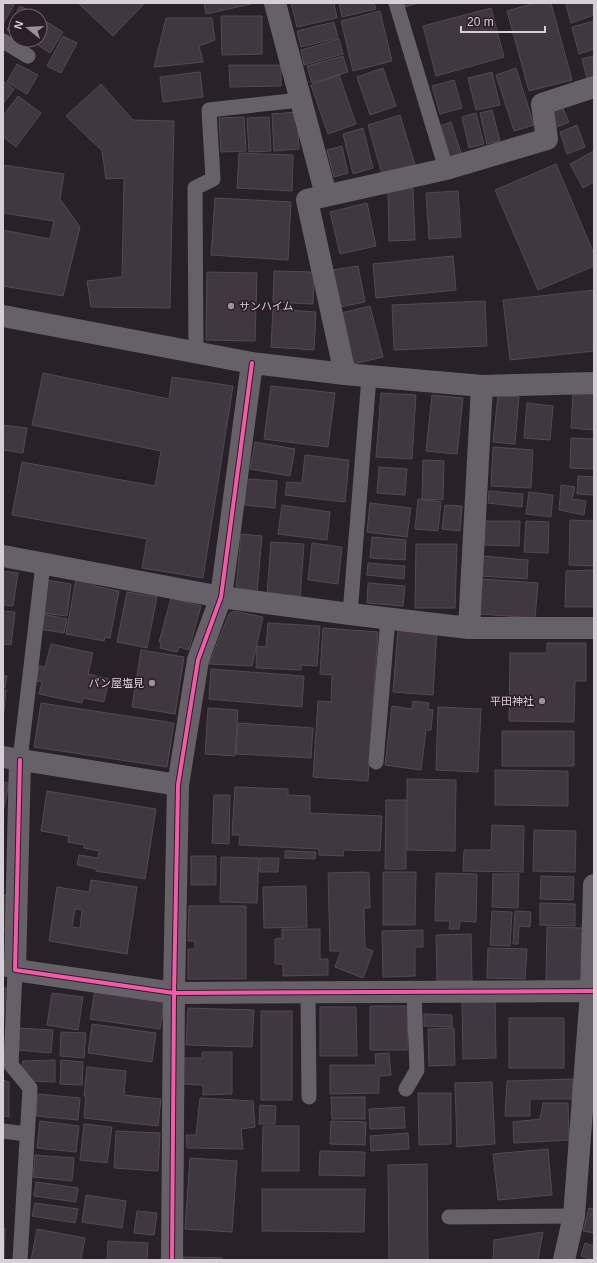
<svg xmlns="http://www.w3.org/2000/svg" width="597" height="1263" font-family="Helvetica,'Noto Sans JP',sans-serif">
	<rect width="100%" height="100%" fill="#282228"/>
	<path fill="#413741" stroke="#514b51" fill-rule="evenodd" d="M 3,3 L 10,3 L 14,5 L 3,24 Z
		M 78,3 L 145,3 L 113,36 Z
		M 204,3 L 255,3 L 206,14 Z
		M 291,3 L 334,3 L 337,18 L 297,27 Z
		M 339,3 L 374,3 L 376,9 L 342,17 Z
		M 404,3 L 418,3 L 405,7 Z
		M 535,3 L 551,3 L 572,80 L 529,91 L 507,11 Z
		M 571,3 L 594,3 L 594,15 L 571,23 L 566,5 Z
		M 20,6 L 39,16 L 16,16 L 16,35 L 7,30 Z
		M 491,8 L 504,57 L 436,76 L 423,26 Z
		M 380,11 L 392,61 L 353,71 L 341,21 Z
		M 221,16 L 262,16 L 262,54 L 222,55 Z
		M 166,18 L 212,18 L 215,40 L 199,46 L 203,62 L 154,67 Z
		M 45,21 L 63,32 L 50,53 L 32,41 L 40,40 L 40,28 Z
		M 594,21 L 594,49 L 579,54 L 572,27 Z
		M 334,22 L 338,38 L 301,47 L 297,31 Z
		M 63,36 L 77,43 L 61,73 L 47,66 Z
		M 339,39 L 343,54 L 304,65 L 301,50 Z
		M 343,56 L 348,72 L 312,83 L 307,66 Z
		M 594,56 L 594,77 L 587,79 L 582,59 Z
		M 17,64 L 38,75 L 27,94 L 7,82 Z
		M 229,65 L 281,65 L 281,86 L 230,87 Z
		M 383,68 L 396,106 L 370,115 L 357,77 Z
		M 516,68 L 534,125 L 514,131 L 496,75 Z
		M 200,72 L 203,97 L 163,102 L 160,77 Z
		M 492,72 L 500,105 L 476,110 L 468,78 Z
		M 339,75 L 356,124 L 328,134 L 311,85 Z
		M 454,80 L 462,108 L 440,114 L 432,86 Z
		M 3,81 L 14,89 L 3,104 Z
		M 101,84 L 133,120 L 174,121 L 170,308 L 91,307 L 87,281 L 122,277 L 124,178 L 106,179 L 102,151 L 66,116 Z
		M 18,96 L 41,113 L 16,147 L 3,137 L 3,116 Z
		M 561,104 L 569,122 L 555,128 L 547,111 Z
		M 492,110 L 500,141 L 487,144 L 480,113 Z
		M 297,112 L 299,149 L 274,151 L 272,114 Z
		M 476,113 L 484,144 L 469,148 L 462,117 Z
		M 400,115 L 415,165 L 382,174 L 368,125 Z
		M 244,117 L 246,151 L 221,152 L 219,118 Z
		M 269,117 L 271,151 L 249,152 L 247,118 Z
		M 451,122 L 461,153 L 450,157 L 440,126 Z
		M 577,125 L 585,147 L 567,154 L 560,132 Z
		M 363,128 L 373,168 L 353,174 L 343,134 Z
		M 342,146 L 348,173 L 334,177 L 327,150 Z
		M 594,151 L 594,182 L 583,188 L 570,164 Z
		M 239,153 L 293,155 L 292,191 L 237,188 Z
		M 556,164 L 594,254 L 594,266 L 538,290 L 495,190 Z
		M 3,165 L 64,174 L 60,199 L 80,227 L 63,296 L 3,286 L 3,230 L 50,239 L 54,221 L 3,213 Z
		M 413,188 L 415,240 L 389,241 L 388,189 Z
		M 458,191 L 461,237 L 429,239 L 426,193 Z
		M 215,198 L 291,202 L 288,260 L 211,255 Z
		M 367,203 L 376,246 L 340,254 L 330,212 Z
		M 453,256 L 456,290 L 376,298 L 373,264 Z
		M 358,266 L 365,302 L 340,307 L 333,270 Z
		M 274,271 L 314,272 L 313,304 L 273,302 Z
		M 207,272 L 257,273 L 255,341 L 206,340 Z
		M 594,290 L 594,351 L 510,360 L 503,300 Z
		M 485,301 L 487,346 L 394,350 L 392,305 Z
		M 370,306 L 383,357 L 353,364 L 341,313 Z
		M 273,309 L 316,312 L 314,350 L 271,347 Z
		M 43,373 L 169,399 L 172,377 L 233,386 L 203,578 L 142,568 L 147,539 L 12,515 L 22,462 L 155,486 L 161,451 L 32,425 Z
		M 271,386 L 335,393 L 328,447 L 264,439 Z
		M 381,393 L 416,395 L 412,459 L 376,457 Z
		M 573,393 L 594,394 L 594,430 L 571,428 Z
		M 432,395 L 463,398 L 457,454 L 426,451 Z
		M 498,395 L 519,397 L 515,444 L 493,442 Z
		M 527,403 L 553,406 L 550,440 L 524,438 Z
		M 3,425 L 27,428 L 23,453 L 3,450 Z
		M 571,438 L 594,439 L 594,469 L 570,468 Z
		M 255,442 L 295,449 L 290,476 L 250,469 Z
		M 493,447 L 533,450 L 531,488 L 491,486 Z
		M 305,455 L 349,460 L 345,502 L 285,495 L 287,482 L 302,483 Z
		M 423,460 L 444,461 L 443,500 L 422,499 Z
		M 379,467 L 407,469 L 405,495 L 377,493 Z
		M 578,476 L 594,477 L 594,495 L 577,494 Z
		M 246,479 L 277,481 L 275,508 L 244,505 Z
		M 561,485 L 575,487 L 572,499 L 586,501 L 584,515 L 559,510 Z
		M 489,491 L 523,494 L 522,507 L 488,503 Z
		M 529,492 L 553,495 L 551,517 L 526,514 Z
		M 418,499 L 441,502 L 438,531 L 415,529 Z
		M 370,503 L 411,508 L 407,537 L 367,532 Z
		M 282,505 L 330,512 L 327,540 L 278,534 Z
		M 445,505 L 462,506 L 460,531 L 442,529 Z
		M 570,520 L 594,521 L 594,566 L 569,565 Z
		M 483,521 L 520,521 L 519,546 L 483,545 Z
		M 526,521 L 549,522 L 548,553 L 524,552 Z
		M 241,534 L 262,536 L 257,592 L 236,590 Z
		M 372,537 L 406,540 L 405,560 L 370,558 Z
		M 271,542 L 304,544 L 300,598 L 267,595 Z
		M 312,543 L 342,547 L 338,584 L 308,580 Z
		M 416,544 L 457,544 L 455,608 L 415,608 Z
		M 482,556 L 528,560 L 527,579 L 481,576 Z
		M 368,563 L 405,566 L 404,579 L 367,575 Z
		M 594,570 L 594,607 L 565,607 L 566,571 Z
		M 3,571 L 18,573 L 13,606 L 3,605 Z
		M 76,579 L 95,583 L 94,586 L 119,591 L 110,638 L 105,637 L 104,641 L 66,634 Z
		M 482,579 L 538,583 L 535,618 L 480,614 Z
		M 46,580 L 71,584 L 67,616 L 42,613 Z
		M 368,583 L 405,586 L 403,606 L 367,603 Z
		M 127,592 L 157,597 L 147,648 L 117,642 Z
		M 171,598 L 201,606 L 189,650 L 179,647 L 177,652 L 160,648 L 161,642 L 159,642 Z
		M 3,611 L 15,612 L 11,645 L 3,644 Z
		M 234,611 L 263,617 L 252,666 L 209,664 L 229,614 Z
		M 42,614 L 67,619 L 64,633 L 39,629 Z
		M 268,623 L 320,626 L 317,666 L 301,665 L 301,670 L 256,668 L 257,646 L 266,647 Z
		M 323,628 L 378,632 L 368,781 L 313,777 L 318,701 L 331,702 L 332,675 L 320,674 Z
		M 398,629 L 437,631 L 433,695 L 393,692 Z
		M 547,643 L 586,643 L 586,681 L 575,681 L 574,722 L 509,721 L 510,653 L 547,653 Z
		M 51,644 L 93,653 L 88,674 L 109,679 L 104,702 L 83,698 L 82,703 L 39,694 L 42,682 L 36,681 L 39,666 L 45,667 Z
		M 141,650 L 184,657 L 175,714 L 132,707 Z
		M 211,669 L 304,676 L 302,707 L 209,699 Z
		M 3,675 L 7,676 L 5,688 L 3,688 Z
		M 3,690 L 6,690 L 3,721 Z
		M 413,701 L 429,703 L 428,709 L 433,710 L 431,730 L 426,730 L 421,770 L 385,765 L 392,706 L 412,709 Z
		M 41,703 L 174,723 L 167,767 L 34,747 Z
		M 438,707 L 481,709 L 478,772 L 436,770 Z
		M 208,708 L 238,710 L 235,756 L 205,754 Z
		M 238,723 L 313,728 L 311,758 L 236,754 Z
		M 502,731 L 574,731 L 574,766 L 502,766 Z
		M 495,770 L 568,771 L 568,806 L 495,805 Z
		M 407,779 L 456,780 L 455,851 L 407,850 Z
		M 3,782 L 9,783 L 4,808 L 3,808 Z
		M 235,787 L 288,789 L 288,795 L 310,796 L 310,813 L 382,816 L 380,851 L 344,850 L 343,856 L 319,855 L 319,849 L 239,845 L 240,835 L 232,835 Z
		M 47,791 L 156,809 L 145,879 L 96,871 L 96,869 L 77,865 L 79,855 L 98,858 L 99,851 L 84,848 L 84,845 L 68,842 L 69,836 L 41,831 Z
		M 214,795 L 230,795 L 229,844 L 212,843 Z
		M 386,800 L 406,800 L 406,869 L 385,869 Z
		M 492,825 L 524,826 L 523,872 L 463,871 L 464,850 L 491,850 Z
		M 534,830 L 576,831 L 575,872 L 533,871 Z
		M 285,851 L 316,852 L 315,859 L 285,858 Z
		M 191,856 L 216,856 L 216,885 L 191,885 Z
		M 221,857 L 259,858 L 257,903 L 220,902 Z
		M 260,858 L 279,858 L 278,872 L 260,872 Z
		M 363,872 L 369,873 L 370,908 L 364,908 L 365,948 L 373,951 L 363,978 L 335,967 L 341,951 L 330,951 L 328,873 Z
		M 383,872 L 416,872 L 415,925 L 383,925 Z
		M 436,873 L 477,874 L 476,922 L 460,921 L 459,929 L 449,929 L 450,921 L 435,921 Z
		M 493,874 L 519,874 L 518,908 L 492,907 Z
		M 541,876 L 574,877 L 573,900 L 540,899 Z
		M 91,880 L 137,887 L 127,954 L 49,941 L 57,887 L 89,892 ZM 75,909 L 82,910 L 80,928 L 72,927 Z
		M 306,886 L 307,927 L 264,928 L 263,887 Z
		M 3,895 L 10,896 L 5,931 L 3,931 Z
		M 540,903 L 575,904 L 575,926 L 540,925 Z
		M 189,906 L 246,906 L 246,979 L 188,979 L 188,949 L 195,949 L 195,941 L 188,941 Z
		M 492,911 L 512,912 L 510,946 L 490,945 Z
		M 515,911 L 531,912 L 530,927 L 519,926 L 518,944 L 513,944 Z
		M 547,927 L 583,928 L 582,981 L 546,981 Z
		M 282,929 L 320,929 L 320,959 L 328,959 L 328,975 L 283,976 L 283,964 L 275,964 L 275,939 L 282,938 Z
		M 423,930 L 423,947 L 415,947 L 415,976 L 383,977 L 382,931 Z
		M 471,934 L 472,981 L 437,981 L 436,935 Z
		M 488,948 L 527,949 L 525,979 L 487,978 Z
		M 3,988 L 6,988 L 3,1032 Z
		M 95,990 L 165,999 L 160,1029 L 90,1019 Z
		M 52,993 L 83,997 L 78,1030 L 47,1025 Z
		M 495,998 L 496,1058 L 463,1059 L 462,999 Z
		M 370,1006 L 408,1006 L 407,1050 L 370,1050 Z
		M 320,1007 L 356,1007 L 357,1056 L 320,1056 Z
		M 188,1008 L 254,1010 L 252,1047 L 186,1045 Z
		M 261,1011 L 292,1011 L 292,1100 L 261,1100 Z
		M 424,1014 L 452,1015 L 452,1027 L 424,1026 Z
		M 509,1018 L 564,1018 L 564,1068 L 509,1068 Z
		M 92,1024 L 156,1033 L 152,1062 L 88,1053 Z
		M 18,1028 L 53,1030 L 51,1053 L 17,1050 Z
		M 454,1028 L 455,1065 L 429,1066 L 428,1029 Z
		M 61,1032 L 86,1033 L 84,1058 L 60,1056 Z
		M 202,1052 L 232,1052 L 232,1094 L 203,1095 L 203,1085 L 182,1084 L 184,1058 L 202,1058 Z
		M 389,1053 L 391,1075 L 379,1076 L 379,1093 L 330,1094 L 330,1065 L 376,1065 L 375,1054 Z
		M 55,1060 L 55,1082 L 29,1081 L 21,1071 L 23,1061 Z
		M 61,1060 L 83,1062 L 82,1085 L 60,1084 Z
		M 87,1067 L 126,1071 L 124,1095 L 161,1099 L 158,1126 L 84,1118 L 86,1096 L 84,1096 Z
		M 573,1079 L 573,1099 L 530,1099 L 530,1116 L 505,1116 L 507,1081 Z
		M 3,1080 L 9,1082 L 9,1117 L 3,1116 Z
		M 492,1082 L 495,1144 L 457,1147 L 455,1083 Z
		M 418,1093 L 451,1093 L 451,1144 L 419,1145 Z
		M 38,1094 L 80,1098 L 78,1120 L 36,1116 Z
		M 331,1097 L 365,1097 L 365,1119 L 332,1119 Z
		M 200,1098 L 253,1101 L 255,1127 L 241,1129 L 243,1149 L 187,1148 L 186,1135 L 196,1135 Z
		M 543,1103 L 568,1103 L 569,1140 L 514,1143 L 513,1122 L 540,1119 Z
		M 260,1105 L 276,1106 L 275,1124 L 259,1124 Z
		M 404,1107 L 405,1128 L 370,1129 L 369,1109 Z
		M 40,1121 L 79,1126 L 76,1152 L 37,1148 Z
		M 331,1121 L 366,1122 L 365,1145 L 330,1144 Z
		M 84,1124 L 112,1127 L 107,1163 L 80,1160 Z
		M 263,1126 L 299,1126 L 299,1171 L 262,1171 Z
		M 116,1131 L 160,1133 L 158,1171 L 114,1168 Z
		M 408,1133 L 409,1149 L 371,1151 L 370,1136 Z
		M 548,1149 L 552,1195 L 498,1200 L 493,1154 Z
		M 320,1151 L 365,1152 L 364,1176 L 319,1175 Z
		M 35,1155 L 74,1158 L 72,1181 L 33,1177 Z
		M 190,1158 L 237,1161 L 232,1232 L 185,1229 Z
		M 427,1164 L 428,1260 L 389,1260 L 388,1165 Z
		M 36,1182 L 78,1188 L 76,1202 L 34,1196 Z
		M 262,1189 L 365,1189 L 364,1232 L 262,1231 Z
		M 86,1195 L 126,1201 L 122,1228 L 82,1222 Z
		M 35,1203 L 78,1209 L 75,1223 L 32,1216 Z
		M 589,1208 L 594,1209 L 594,1233 L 583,1231 Z
		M 137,1211 L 157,1213 L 154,1235 L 134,1233 Z
		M 3,1228 L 5,1228 L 4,1260 L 3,1260 Z
		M 37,1229 L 85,1238 L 81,1260 L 31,1260 Z
		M 543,1232 L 538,1260 L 493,1260 L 494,1240 Z
		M 108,1241 L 148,1243 L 147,1260 L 107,1260 Z
		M 585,1243 L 594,1246 L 594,1260 L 581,1256 Z
		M 183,1257 L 222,1258 L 222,1260 L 183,1260 Z"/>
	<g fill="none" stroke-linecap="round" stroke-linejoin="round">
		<path stroke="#666168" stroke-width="15" d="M 396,3 L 446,169
			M 3,41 L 28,56
			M 196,352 L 195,188 L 213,179 L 209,110 L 300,100
			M 350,614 L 369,377
			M 20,760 L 43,564
			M 376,762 L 388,618
			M 3,969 L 15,970 L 11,1065 L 30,1088 L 20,1260
			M 308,992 L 309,1097
			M 406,1089 L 417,1070 L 414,992
			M 3,1131 L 27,1134
			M 449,1217 L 574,1216"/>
		<path stroke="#666168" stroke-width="22" d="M 275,3 L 326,195
			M 3,316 L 252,363 L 345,374 L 482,386 L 594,383
			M 345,374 L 307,200 L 446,169 L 547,139 L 542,104 L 594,87
			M 3,556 L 221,597 L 350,614 L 469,628 L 594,628
			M 469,628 L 482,386
			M 3,757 L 178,785
			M 20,760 L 15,970 L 174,993 L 594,991
			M 172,1260 L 174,993 L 178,785 L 198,660 L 221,597 L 252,363
			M 564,1260 L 574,1216 L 591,992 L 594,885"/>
		<g stroke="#2c1e2b" stroke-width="6">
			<path id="cycleway" d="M 20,760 L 15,970 L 174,993 L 594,991
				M 172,1260 L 174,993 L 178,785 L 198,660 L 221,597 L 252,363"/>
		</g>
		<use href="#cycleway" stroke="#f35aa7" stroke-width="4"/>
	</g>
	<g fill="#9a929a" stroke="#2c1e2b" stroke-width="1.5">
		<circle cx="231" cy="306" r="4"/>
		<circle cx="152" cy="683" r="4"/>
		<circle cx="542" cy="701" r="4"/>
	</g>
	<g text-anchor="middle" stroke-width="3.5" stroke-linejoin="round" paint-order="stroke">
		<g font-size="11" fill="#d7ced7" stroke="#2c1e2b" text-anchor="end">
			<text x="239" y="310" text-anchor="start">サンハイム</text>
			<text x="144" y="687">パン屋塩見</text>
			<text x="534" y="705">平田神社</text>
		</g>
	</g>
	<rect width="597" height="1263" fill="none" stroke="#d7ced7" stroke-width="8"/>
	<g transform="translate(28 28) rotate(288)"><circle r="19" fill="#2c1e2b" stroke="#706470"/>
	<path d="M0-3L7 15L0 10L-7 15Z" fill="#9a929a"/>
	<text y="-6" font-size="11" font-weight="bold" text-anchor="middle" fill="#d7ced7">N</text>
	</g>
	<path d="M461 26v6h84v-6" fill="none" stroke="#d7ced7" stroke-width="2"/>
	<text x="467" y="26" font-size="12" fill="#d7ced7" stroke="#2c1e2b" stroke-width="3" paint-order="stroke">20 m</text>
</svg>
